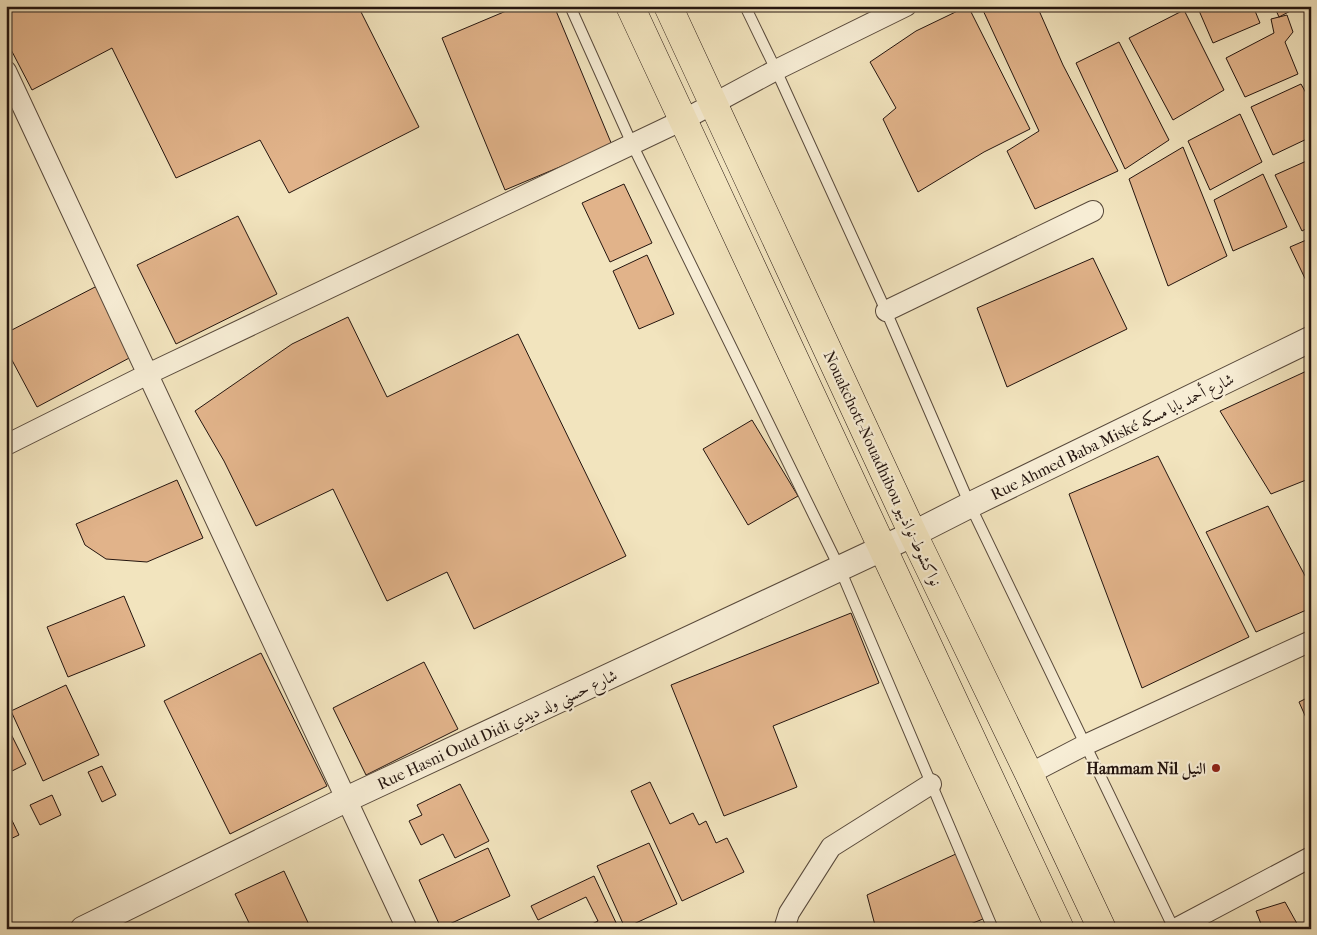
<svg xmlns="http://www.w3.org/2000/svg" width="1317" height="935" font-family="'IM FELL French Canon',Amiri,serif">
	<rect width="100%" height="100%" fill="#f2e4be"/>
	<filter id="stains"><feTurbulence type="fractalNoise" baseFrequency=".004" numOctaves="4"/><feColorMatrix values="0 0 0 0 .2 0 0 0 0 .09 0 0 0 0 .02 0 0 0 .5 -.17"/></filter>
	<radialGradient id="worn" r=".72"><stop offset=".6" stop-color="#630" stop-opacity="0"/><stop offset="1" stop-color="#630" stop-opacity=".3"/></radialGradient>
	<path fill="#e1b38a" stroke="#24150f" d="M 6,6 L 358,6 L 419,127 L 289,193 L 260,140 L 176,178 L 112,48 L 32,90 L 6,40 Z
		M 518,6 L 554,6 L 612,145 L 505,190 L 442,38 Z
		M 968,6 L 1030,129 L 984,152 L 918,192 L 883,119 L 896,108 L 870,62 L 916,31 Z
		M 981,6 L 1037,6 L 1063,65 L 1118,171 L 1035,209 L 1007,151 L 1039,131 Z
		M 1197,6 L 1253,6 L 1260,23 L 1213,43 Z
		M 1274,6 L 1300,6 L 1279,17 Z
		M 1184,10 L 1224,90 L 1173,120 L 1129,38 Z
		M 1287,15 L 1293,32 L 1285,42 L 1298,74 L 1245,97 L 1226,58 L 1274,33 L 1271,19 Z
		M 1119,42 L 1169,140 L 1125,169 L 1076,63 Z
		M 1301,84 L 1311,102 L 1311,137 L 1273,155 L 1251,107 Z
		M 1240,114 L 1262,162 L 1210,190 L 1188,141 Z
		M 1183,147 L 1227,256 L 1168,286 L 1129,179 Z
		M 1311,159 L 1311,226 L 1302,231 L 1275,175 Z
		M 1263,174 L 1287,227 L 1233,251 L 1214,200 Z
		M 624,184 L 652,243 L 610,262 L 582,203 Z
		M 238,216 L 277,294 L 176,344 L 137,265 Z
		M 1311,238 L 1311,291 L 1290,247 Z
		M 647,255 L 674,314 L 639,329 L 613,271 Z
		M 1093,258 L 1127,329 L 1007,387 L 977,308 Z
		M 97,286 L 133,356 L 37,407 L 6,349 L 6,333 Z
		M 348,317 L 387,397 L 518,334 L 626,556 L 474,629 L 447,572 L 387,601 L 333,489 L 256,526 L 224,461 L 195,411 L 292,344 Z
		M 1311,369 L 1311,478 L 1271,494 L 1220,411 Z
		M 752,420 L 798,496 L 748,525 L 703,449 Z
		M 1158,456 L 1249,637 L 1142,688 L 1069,494 Z
		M 177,480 L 203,538 L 147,562 L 106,559 L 85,545 L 76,524 Z
		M 1268,506 L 1311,587 L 1311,608 L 1256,632 L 1206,532 Z
		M 124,596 L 145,646 L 68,677 L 47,627 Z
		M 851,613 L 879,683 L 773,726 L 797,787 L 724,816 L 671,685 Z
		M 261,653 L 327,786 L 230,834 L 164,701 Z
		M 424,662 L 458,729 L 366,775 L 333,708 Z
		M 66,685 L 99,755 L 43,781 L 11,711 Z
		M 1311,696 L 1311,729 L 1299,702 Z
		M 6,724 L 26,764 L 6,774 Z
		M 102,766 L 116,795 L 102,802 L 88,772 Z
		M 650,782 L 670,824 L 693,813 L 699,825 L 706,821 L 716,843 L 727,838 L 744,872 L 682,901 L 631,791 Z
		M 460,784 L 489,841 L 455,858 L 443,834 L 421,845 L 409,821 L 422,815 L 417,805 Z
		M 52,795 L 61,815 L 40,825 L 30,805 Z
		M 6,808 L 19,835 L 6,841 Z
		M 649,843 L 677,904 L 625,928 L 597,866 Z
		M 488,848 L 510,896 L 441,928 L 419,880 Z
		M 958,853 L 988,917 L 958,929 L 876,929 L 867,895 Z
		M 284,871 L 311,929 L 252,929 L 235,894 Z
		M 594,876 L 619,929 L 582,929 L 598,921 L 586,897 L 538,920 L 531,906 Z
		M 1285,902 L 1300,929 L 1263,929 L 1256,911 Z"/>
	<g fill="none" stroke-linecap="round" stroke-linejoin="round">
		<g stroke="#58493b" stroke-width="12">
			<path id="service" d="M 570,6 L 632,144 L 840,569 L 993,929
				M 745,6 L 776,70 L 886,311 L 970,505 L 1174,929"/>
		</g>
		<g stroke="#58493b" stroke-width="22">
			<path id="minor" d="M 6,71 L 407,929
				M 886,311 L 1093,211
				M 6,445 L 148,374 L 683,120 L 776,70 L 906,6
				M 1029,774 L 1085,745 L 1311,641
				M 784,929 L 789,913 L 831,847 L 931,784
				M 1175,929 L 1311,857"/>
		</g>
		<g stroke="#58493b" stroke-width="27">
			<path id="tertiary" d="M 83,929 L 347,799 L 913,534 L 970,505 L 1311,339"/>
		</g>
		<g stroke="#24150f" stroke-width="29">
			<path id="trunk" d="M 630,6 L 1060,929
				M 668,6 L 913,534 L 1029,774 L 1102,929"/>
		</g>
		<use href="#service" stroke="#f7edd5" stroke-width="10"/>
		<use href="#minor" stroke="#f7edd5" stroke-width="20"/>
		<use href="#tertiary" stroke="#f7edd5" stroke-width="25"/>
		<use href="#trunk" stroke="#f2e4be" stroke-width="28"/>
	</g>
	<circle fill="#8f2418" stroke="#f7edd5" stroke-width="2" cx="1216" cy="768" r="5"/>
	<g text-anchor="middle" stroke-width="4.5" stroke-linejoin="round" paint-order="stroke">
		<g font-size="16" fill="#24150f" stroke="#f7edd5">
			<text transform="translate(1112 436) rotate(-26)" y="6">Rue Ahmed Baba Miské شارع أحمد بابا مسكه</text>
			<text transform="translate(883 468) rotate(65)" y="6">Nouakchott-Nouadhibou نواكشوط-نواذيبو</text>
			<text transform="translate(497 729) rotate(-25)" y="6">Rue Hasni Ould Didi شارع حسني ولد ديدي</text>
		</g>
		<g font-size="16" font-weight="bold" fill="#24150f" stroke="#f7edd5" text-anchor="end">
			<text x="1206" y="774">Hammam Nil النيل</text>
		</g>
	</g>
	<rect width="1317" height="935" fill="none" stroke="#f2e4be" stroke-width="25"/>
	<rect x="8" y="8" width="1302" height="920" fill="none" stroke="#24150f" stroke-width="2.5"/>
	<rect x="12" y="12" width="1292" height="910" fill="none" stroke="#24150f"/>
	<rect width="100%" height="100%" filter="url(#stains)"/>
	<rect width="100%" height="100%" fill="url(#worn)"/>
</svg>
